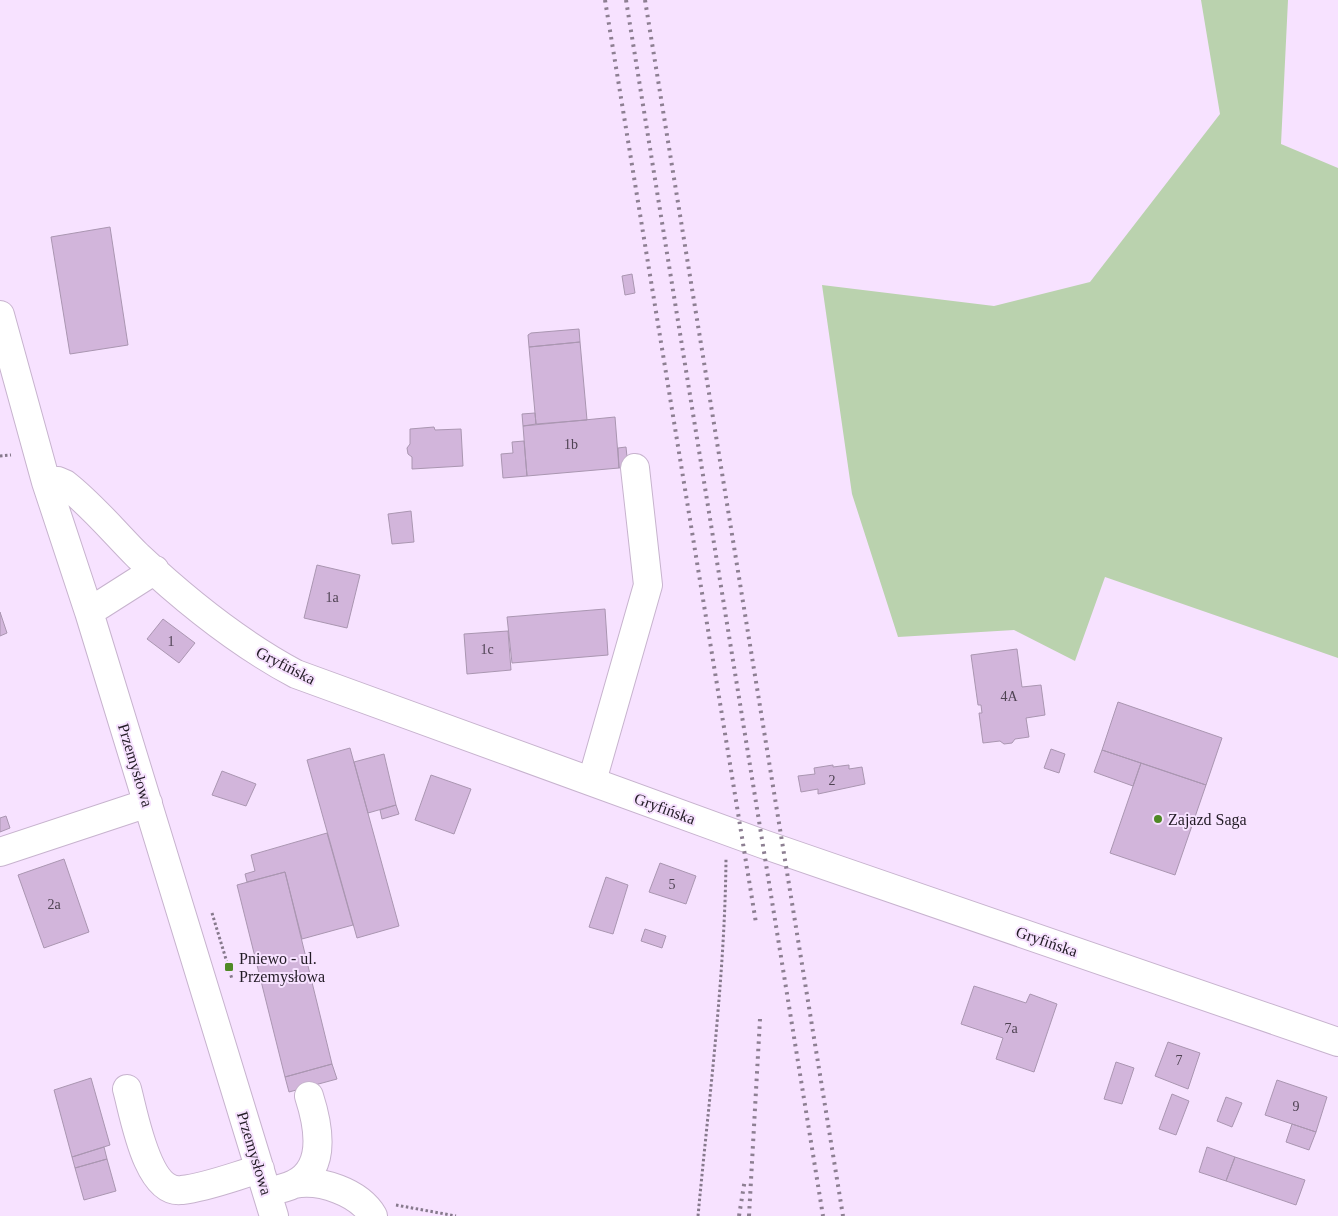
<svg xmlns="http://www.w3.org/2000/svg" width="1338" height="1216" font-family="Georgia,serif">
	<rect width="100%" height="100%" fill="#f7e2ff"/>
	<path fill="#bad2ae" d="M 1201,0 L 1288,0 L 1281,144 L 1338,168 L 1338,658 L 1105,577 L 1075,661 L 1014,630 L 898,637 L 852,494 L 822,285 L 994,306 L 1090,282 L 1220,114 Z"/>
	<path fill="#d2b5db" stroke="#aa96b1" d="M 110,227 L 128,345 L 70,354 L 51,237 Z
		M 632,274 L 635,293 L 625,295 L 622,276 Z
		M 579,329 L 580,342 L 529,347 L 528,335 L 531,333 Z
		M 580,342 L 587,420 L 536,424 L 529,347 Z
		M 535,413 L 536,424 L 523,426 L 522,414 Z
		M 615,417 L 619,468 L 527,476 L 523,426 Z
		M 434,427 L 435,430 L 461,429 L 463,466 L 412,469 L 412,457 L 408,454 L 407,448 L 410,444 L 410,429 Z
		M 524,441 L 527,476 L 503,478 L 501,454 L 513,453 L 512,442 Z
		M 626,447 L 628,467 L 619,468 L 618,448 Z
		M 411,511 L 414,542 L 392,544 L 388,514 Z
		M 317,565 L 360,575 L 347,628 L 304,618 Z
		M 605,609 L 608,655 L 512,663 L 507,617 Z
		M 0,612 L 7,633 L 0,636 Z
		M 163,619 L 195,643 L 179,663 L 147,639 Z
		M 508,631 L 511,670 L 467,674 L 464,634 Z
		M 1017,649 L 1022,687 L 1041,685 L 1045,715 L 1026,718 L 1029,737 L 1015,739 L 1012,743 L 1004,744 L 1000,741 L 983,743 L 979,713 L 982,713 L 981,705 L 978,705 L 971,655 Z
		M 1118,702 L 1222,738 L 1206,785 L 1102,750 Z
		M 350,748 L 399,926 L 357,938 L 307,760 Z
		M 1051,749 L 1065,754 L 1059,773 L 1044,768 Z
		M 1102,750 L 1141,763 L 1133,786 L 1094,772 Z
		M 384,754 L 396,805 L 368,813 L 354,762 Z
		M 1141,763 L 1206,785 L 1175,875 L 1110,853 Z
		M 833,765 L 833,767 L 849,765 L 849,769 L 862,767 L 865,784 L 818,794 L 818,789 L 801,792 L 798,776 L 815,774 L 814,768 Z
		M 222,771 L 256,784 L 246,806 L 212,795 Z
		M 431,775 L 471,789 L 454,834 L 415,820 Z
		M 396,805 L 399,814 L 382,819 L 380,810 Z
		M 6,816 L 10,828 L 0,832 L 0,818 Z
		M 327,833 L 353,925 L 302,939 L 285,872 L 247,882 L 245,874 L 255,871 L 251,855 Z
		M 64,859 L 89,932 L 44,948 L 18,875 Z
		M 660,863 L 696,876 L 686,904 L 649,892 Z
		M 285,872 L 332,1064 L 285,1077 L 237,885 Z
		M 606,877 L 628,885 L 613,934 L 589,927 Z
		M 645,929 L 666,936 L 662,948 L 641,941 Z
		M 974,986 L 1026,1003 L 1030,994 L 1057,1004 L 1034,1072 L 996,1059 L 1003,1038 L 961,1024 Z
		M 1168,1042 L 1200,1053 L 1188,1089 L 1155,1076 Z
		M 1116,1062 L 1134,1068 L 1122,1104 L 1104,1099 Z
		M 332,1064 L 337,1079 L 289,1092 L 285,1077 Z
		M 91,1078 L 110,1145 L 72,1157 L 54,1090 Z
		M 1277,1080 L 1327,1097 L 1316,1132 L 1265,1115 Z
		M 1172,1094 L 1189,1101 L 1176,1135 L 1159,1129 Z
		M 1226,1097 L 1242,1103 L 1232,1127 L 1217,1121 Z
		M 1292,1124 L 1316,1132 L 1309,1150 L 1286,1142 Z
		M 104,1147 L 107,1159 L 75,1168 L 72,1157 Z
		M 1207,1147 L 1235,1157 L 1226,1181 L 1199,1172 Z
		M 1235,1157 L 1305,1180 L 1296,1205 L 1226,1181 Z
		M 107,1159 L 116,1191 L 84,1200 L 75,1168 Z"/>
	<g fill="none" stroke-linecap="round" stroke-linejoin="round">
		<g stroke="#c7b3ce" stroke-width="30">
			<path id="minor" d="M 0,315 L 46,482 L 89,612 L 274,1216
				M 46,482 L 58,481 L 65,484 C 92,505 114,532 138,556 C 186,601 238,643 296,674 L 763,844 L 1338,1042
				M 89,612 L 155,570
				M 592,781 L 648,585 L 635,468
				M 0,852 L 148,803
				M 127,1089 C 134,1114 147,1195 182,1190 C 208,1187 235,1176 260,1169
				M 294,1184 C 320,1179 359,1192 373,1216
				M 267,1192 C 276,1190 286,1188 294,1184 C 328,1168 318,1124 309,1096"/>
		</g>
		<path stroke="#86798c" stroke-width="3" stroke-dasharray="2.5 2.5" stroke-linecap="butt" d="M 0,456 L 11,455
			M 212,913 L 232,979
			M 396,1205 L 456,1216
			M 698,1216 C 709,1098 725,976 726,858"/>
		<use href="#minor" stroke="#fff" stroke-width="28"/>
		<path stroke="#8d7f92" stroke-width="4" stroke-dasharray="2.5 5" stroke-linecap="butt" d="M 605,0 L 756,923
			M 626,0 L 823,1216
			M 645,0 L 843,1216
			M 739,1216 L 745,1179
			M 749,1216 L 760,1019"/>
	</g>
	<g fill="#4f8926" stroke="#f7e2ff" stroke-width="2">
		<circle cx="1158" cy="819" r="5"/>
		<rect x="224" y="962" width="10" height="10" rx="2.5"/>
	</g>
	<g text-anchor="middle" stroke-width="4" stroke-linejoin="round" paint-order="stroke">
		<g font-size="14" fill="#4e4252">
			<text x="571" y="449">1b</text>
			<text x="332" y="602">1a</text>
			<text x="171" y="646">1</text>
			<text x="487" y="654">1c</text>
			<text x="1009" y="701">4A</text>
			<text x="832" y="785">2</text>
			<text x="672" y="889">5</text>
			<text x="54" y="909">2a</text>
			<text x="1011" y="1033">7a</text>
			<text x="1179" y="1065">7</text>
			<text x="1296" y="1111">9</text>
		</g>
		<g font-size="16" fill="#221b25" stroke="#f7e2ff">
			<text transform="translate(286 665) rotate(27)" y="6">Gryfińska</text>
			<text transform="translate(136 765) rotate(73)" y="6">Przemysłowa</text>
			<text transform="translate(665 808) rotate(20)" y="6">Gryfińska</text>
			<text transform="translate(1047 941) rotate(19)" y="6">Gryfińska</text>
			<text transform="translate(255 1153) rotate(73)" y="6">Przemysłowa</text>
		</g>
		<g font-size="16" fill="#221b25" stroke="#f7e2ff" text-anchor="start">
			<text x="1168" y="825">Zajazd Saga</text>
			<text x="239" y="964">Pniewo - ul.<tspan x="239" dy="18">Przemysłowa</tspan></text>
		</g>
	</g>
</svg>
